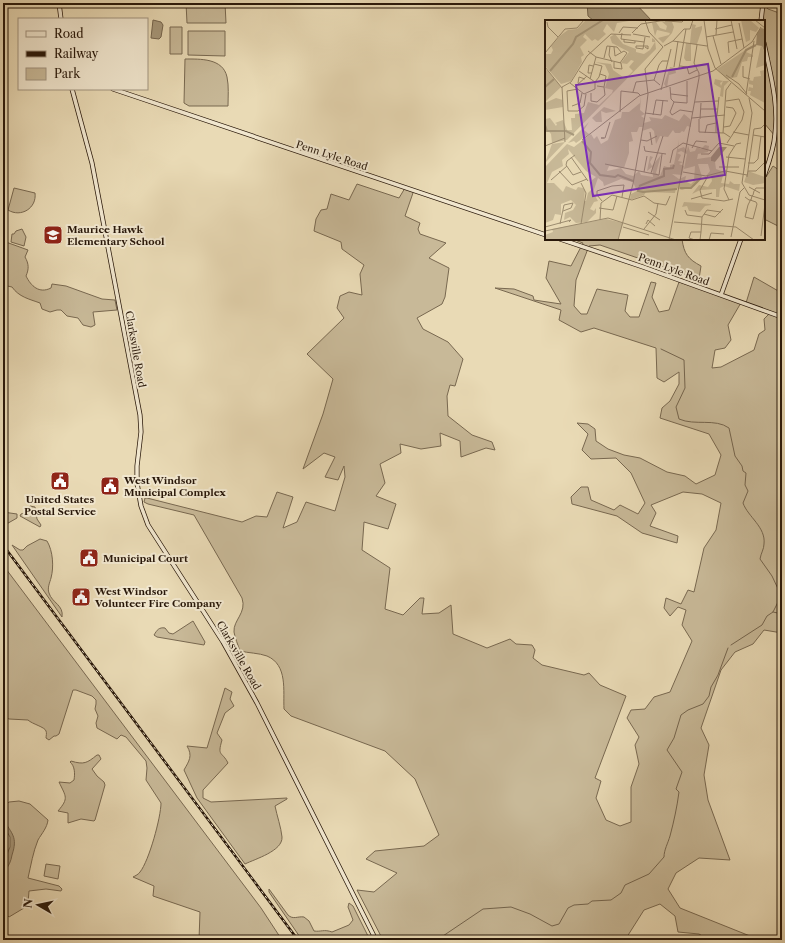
<svg xmlns="http://www.w3.org/2000/svg" width="785" height="943" font-family="'Libre Caslon Text',serif">
	<rect width="100%" height="100%" fill="#e9dab5"/>
	<filter id="stains"><feTurbulence type="fractalNoise" baseFrequency=".005" numOctaves="4"/><feColorMatrix values="0 0 0 0 .2 0 0 0 0 .09 0 0 0 0 .02 0 0 0 .5 -.17"/></filter>
	<radialGradient id="worn" r=".72"><stop offset=".6" stop-color="#630" stop-opacity="0"/><stop offset="1" stop-color="#630" stop-opacity=".3"/></radialGradient>
	<path fill="#c8b998" stroke="#786850" d="M 186,3 L 225,3 L 226,23 L 187,23 Z
		M 763,4 L 768,9 L 782,14 L 782,100 L 776,102 L 775,136 L 764,123 L 765,46 Z
		M 170,27 L 182,27 L 182,54 L 170,54 Z
		M 188,31 L 225,31 L 225,56 L 188,55 Z
		M 185,59 C 200,59 223,58 227,77 C 229,86 228,97 228,106 L 189,106 L 184,103 Z
		M 773,166 L 782,172 L 782,226 L 780,227 L 764,219 L 764,177 L 766,177 Z
		M 357,184 L 399,198 L 405,188 L 414,190 L 405,216 L 420,223 L 418,229 L 420,234 L 446,243 L 429,258 L 449,268 L 445,297 L 442,304 L 417,318 L 423,329 L 448,342 L 463,359 L 455,386 L 450,385 L 447,396 L 448,416 L 472,435 L 492,442 L 495,450 L 486,448 L 461,457 L 460,441 L 440,433 L 441,446 L 421,449 L 400,444 L 401,453 L 380,464 L 385,483 L 376,496 L 396,504 L 388,529 L 364,522 L 362,550 L 390,568 L 385,609 L 403,615 L 420,598 L 424,598 L 422,614 L 439,613 L 451,605 L 453,634 L 487,648 L 510,639 L 516,644 L 532,645 L 535,650 L 533,658 L 542,665 L 584,675 L 589,673 L 600,685 L 626,696 L 595,778 L 601,781 L 596,798 L 606,820 L 620,826 L 631,822 L 631,787 L 639,764 L 635,745 L 639,737 L 627,718 L 631,710 L 645,709 L 654,697 L 670,692 L 692,641 L 682,625 L 686,610 L 678,607 L 670,616 L 664,608 L 666,598 L 681,604 L 688,590 L 694,592 L 704,548 L 716,530 L 721,503 L 702,494 L 683,492 L 651,505 L 656,513 L 650,526 L 678,536 L 677,543 L 642,533 L 617,516 L 572,504 L 571,497 L 581,487 L 588,487 L 591,500 L 614,510 L 620,505 L 638,514 L 645,503 L 631,473 L 616,458 L 591,459 L 582,450 L 588,434 L 577,423 L 588,424 L 595,429 L 596,441 L 608,449 L 624,455 L 640,458 L 667,472 L 685,476 L 696,484 L 715,475 L 721,455 L 709,434 L 660,418 L 662,408 L 670,401 L 679,384 L 679,372 L 664,382 L 657,378 L 656,348 L 594,328 L 581,332 L 559,320 L 561,310 L 495,288 L 514,289 L 533,296 L 534,300 L 561,304 L 546,278 L 549,261 L 571,266 L 583,243 L 572,239 L 682,239 C 684,254 688,259 701,266 L 699,279 L 600,245 L 589,246 L 576,280 L 574,306 L 581,314 L 587,314 L 597,289 L 628,295 L 625,311 L 630,317 L 639,317 L 651,282 L 656,283 L 652,297 L 659,312 L 669,310 L 679,282 L 742,301 L 728,325 L 731,340 L 725,348 L 715,350 L 712,368 L 721,367 L 754,350 L 759,334 L 765,330 L 764,319 L 771,312 L 746,303 L 754,277 L 780,292 L 782,292 L 782,633 L 764,630 L 753,644 L 735,652 L 721,670 L 701,728 L 709,745 L 704,775 L 708,800 L 730,860 L 699,858 L 676,873 L 668,889 L 680,908 L 760,940 L 709,940 L 699,934 L 678,932 L 675,916 L 660,904 L 644,910 L 625,940 L 383,940 L 357,890 L 374,892 L 397,873 L 366,859 L 375,851 L 424,846 L 439,835 L 415,779 L 385,751 L 291,716 L 284,709 C 283,691 288,665 267,656 C 259,653 248,653 240,651 C 238,645 235,638 234,632 C 233,620 247,613 242,598 L 194,515 L 148,504 L 144,502 L 145,498 L 147,498 L 242,522 L 256,516 L 267,517 L 277,492 L 293,497 L 283,528 L 297,522 L 306,502 L 335,511 L 345,477 L 344,466 L 338,480 L 325,477 L 335,457 L 324,453 L 303,469 L 323,414 L 333,379 L 307,354 L 344,318 L 337,308 L 340,296 L 349,292 L 362,295 L 360,274 L 364,265 L 342,249 L 341,242 L 314,231 L 316,219 L 321,210 L 327,209 L 331,194 L 349,200 Z
		M 14,188 L 35,193 C 37,208 21,218 8,210 Z
		M 22,229 L 26,237 L 24,246 L 11,242 L 12,234 L 14,234 L 16,231 Z
		M 3,241 L 28,250 L 25,257 C 29,264 29,269 26,276 C 31,286 39,294 51,288 L 52,284 L 66,286 L 102,299 L 115,300 L 117,310 L 93,312 L 95,325 L 91,327 L 83,325 L 78,318 L 67,316 L 61,310 L 57,310 L 50,312 L 42,309 L 40,303 C 29,299 19,297 12,287 L 3,285 Z
		M 30,506 L 35,507 L 37,519 L 41,525 L 40,527 L 20,516 L 21,514 L 25,513 Z
		M 3,512 L 17,514 L 17,518 L 3,526 Z
		M 40,539 L 47,541 C 53,551 54,567 51,578 C 50,582 47,588 49,593 C 52,603 64,605 62,617 L 12,545 L 20,550 L 23,550 L 27,546 Z
		M 3,565 L 261,908 L 282,940 L 199,940 L 200,912 L 153,896 L 154,886 L 133,877 C 135,876 139,874 140,872 C 149,861 161,817 161,803 L 146,780 L 147,768 L 146,761 L 126,737 L 121,735 L 117,739 L 97,728 L 96,723 L 98,716 L 95,709 L 96,704 L 96,700 L 92,696 L 76,690 L 73,690 L 59,734 L 56,736 L 54,736 L 49,740 L 46,738 C 46,736 47,733 46,731 C 45,727 32,724 28,720 L 9,719 L 3,716 Z
		M 193,621 L 205,642 L 204,645 L 157,637 L 154,635 C 157,630 159,627 165,628 L 169,633 L 173,634 Z
		M 225,688 L 232,692 L 230,699 L 234,706 L 225,713 L 217,733 L 222,740 C 217,757 222,751 228,763 L 203,790 L 203,798 L 211,802 L 287,798 L 287,799 L 275,806 C 277,816 281,827 282,837 C 283,851 255,859 245,864 L 197,798 L 184,770 C 189,761 193,756 187,746 L 207,748 Z
		M 97,755 L 99,755 L 101,759 L 92,769 L 97,776 L 104,782 L 105,785 L 95,820 L 94,821 L 81,819 L 68,823 L 68,813 L 58,811 C 69,798 66,797 59,782 L 70,783 L 74,780 C 75,774 75,766 70,762 L 71,761 C 84,765 87,763 97,755 Z
		M 19,801 L 30,804 L 48,820 C 47,828 42,833 38,840 C 33,852 31,865 28,878 L 59,886 L 62,889 L 61,891 L 46,889 L 29,891 L 28,903 L 24,908 L 9,917 L 6,914 L 6,889 L 3,886 L 3,807 L 9,802 Z
		M 46,864 L 60,866 L 58,879 L 44,876 Z
		M 269,889 L 288,915 C 293,920 298,916 304,917 L 309,921 L 314,931 C 321,932 324,929 332,932 L 349,925 L 353,920 L 348,907 L 349,903 L 353,906 L 370,940 L 302,940 L 269,892 Z"/>
	<path fill="#a7987b" stroke="#74644d" d="M 587,3 L 635,3 L 652,21 L 594,21 L 588,16 Z
		M 153,20 L 161,22 L 163,25 L 161,37 L 159,39 L 151,38 Z
		M 3,807 L 5,809 L 3,819 C 12,834 18,837 12,855 C 11,861 9,866 5,870 L 3,869 L 3,859 L 5,859 L 10,847 L 10,837 L 3,825 Z"/>
	<g fill="none" stroke-linecap="round" stroke-linejoin="round">
		<path stroke="#74644d" stroke-width="1" d="M 661,349 L 684,360 L 685,388 L 676,407 L 679,419 C 695,426 715,418 729,428 L 735,456 L 742,466 L 743,471 L 746,473 L 745,485 L 748,491 L 743,503 C 748,517 766,527 764,544 C 764,549 761,553 760,559 L 772,576 L 780,593 L 780,598 L 773,612 L 767,616 L 762,625 L 731,645
			M 773,612 L 782,614
			M 437,940 L 483,909 L 511,907 L 530,914 L 552,926 L 559,924 L 568,908 L 574,905 L 588,904 L 592,901 L 611,900 L 621,893 L 625,885 L 649,874 L 664,857 C 664,850 668,843 670,836 C 674,821 677,807 679,792 L 676,789 L 682,772 L 667,750 L 674,738 L 681,715 L 688,710 L 703,704 L 709,696 L 711,687 L 718,675 L 728,648"/>
		<g stroke="#281709" stroke-width="5">
			<path id="secondary" d="M 59,3 L 61,19
				M 761,21 L 763,3
				M 764,43 C 770,73 779,104 775,134 C 774,149 769,162 764,176
				M 72,89 L 92,163 L 140,415 L 141,432 L 137,466 L 137,483 L 141,506 L 148,525 L 223,642 L 257,703 L 376,940
				M 113,89 L 546,235
				M 560,239 L 643,267 L 782,317
				M 721,295 L 741,239"/>
		</g>
		<use href="#secondary" stroke="#f1e7cf" stroke-width="3.5"/>
		<g stroke="#281709" stroke-width="2.5">
			<path id="rail" d="M 3,545 L 298,940"/>
		</g>
		<use href="#rail" stroke="#f1e7cf" stroke-width="1" stroke-dasharray="3" stroke-linecap="butt"/>
	</g>
	<defs>
		<g id="school-square" transform="scale(1)"><rect x="-9" y="-9" width="18" height="18" rx="4" fill="#8f2418" stroke="#f1e7cf"/><path d="M0-5L7-2L0 1L-7-2ZM-4 1L0 2.5L4 1V4Q0 6-4 4Z" fill="#fff"/></g>
		<g id="civic-square" transform="scale(1)"><rect x="-9" y="-9" width="18" height="18" rx="4" fill="#8f2418" stroke="#f1e7cf"/><path d="M-.6-6.5H3V-4.5H.6V-3L4-1V1h2V6H-6V1h2V-1L-.6-3ZM-1.2 2.5V6h2.4V2.5Z" fill="#fff"/></g>
	</defs>
	<g fill-rule="evenodd">
		<use href="#school-square" x="53" y="235"/>
		<use href="#civic-square" x="60" y="481"/>
		<use href="#civic-square" x="110" y="486"/>
		<use href="#civic-square" x="89" y="558"/>
		<use href="#civic-square" x="81" y="597"/>
	</g>
	<g text-anchor="middle" stroke-width="4" stroke-linejoin="round" paint-order="stroke">
		<g font-size="10" fill="#281709" stroke="#f1e7cf">
			<text transform="translate(332 155) rotate(18)" y="4">Penn Lyle Road</text>
			<text transform="translate(674 269) rotate(20)" y="4">Penn Lyle Road</text>
			<text transform="translate(136 349) rotate(80)" y="4">Clarksville Road</text>
			<text transform="translate(239 655) rotate(60)" y="4">Clarksville Road</text>
		</g>
		<g font-size="10" font-weight="bold" fill="#281709" stroke="#f1e7cf" text-anchor="start">
			<text x="67" y="233">Maurice Hawk<tspan x="67" dy="12">Elementary School</tspan></text>
			<text x="124" y="484">West Windsor<tspan x="124" dy="12">Municipal Complex</tspan></text>
			<text x="60" y="503" text-anchor="middle">United States<tspan x="60" dy="12">Postal Service</tspan></text>
			<text x="103" y="562">Municipal Court</text>
			<text x="95" y="595">West Windsor<tspan x="95" dy="12">Volunteer Fire Company</tspan></text>
		</g>
	</g>
	<g transform="translate(545 20)">
		<rect width="220" height="220" fill="#e9dab5"/>
		<path d="M 41,0 L 90,0 L 72,3 L 69,12 L 62,4 L 58,11 L 61,14 L 53,21 L 50,19 L 47,21 L 40,14 L 38,17 L 42,20 L 35,27 L 39,35 L 36,37 L 37,42 L 26,61 L 16,64 L 0,46 L 0,34 L 6,34 L 8,30 L 6,26 L 16,15 L 23,10 L 32,9 ZM 196,0 L 205,0 L 214,8 L 211,12 L 205,10 L 205,20 L 201,22 ZM 116,1 L 127,2 L 129,7 L 127,13 L 118,23 L 113,18 L 124,15 L 125,13 L 112,10 L 110,16 L 107,3 L 111,2 L 115,8 L 121,10 L 122,6 ZM 147,4 L 151,5 L 150,8 L 157,6 L 157,9 L 152,24 L 146,24 L 146,41 L 141,41 L 139,38 L 141,23 L 145,23 ZM 70,14 L 78,24 L 91,29 L 91,32 L 99,34 L 105,30 L 110,22 L 107,22 L 107,18 L 110,20 L 111,29 L 22,120 L 7,123 L 6,114 L 0,107 L 0,99 L 5,98 L 11,106 L 12,104 L 10,103 L 18,100 L 22,110 L 27,110 L 26,98 L 30,98 L 30,94 L 39,93 L 43,82 L 54,85 L 67,73 L 68,70 L 60,68 L 64,54 L 60,45 L 50,42 L 66,44 L 68,50 L 78,57 L 82,57 L 88,51 L 84,47 L 89,41 L 86,40 L 82,44 L 76,43 L 84,32 L 67,23 L 65,17 ZM 208,25 L 201,32 L 208,35 L 208,37 L 203,37 L 202,41 L 197,42 L 192,57 L 182,59 L 172,49 ZM 216,25 L 220,33 L 220,45 L 211,48 ZM 125,47 L 130,48 L 131,53 L 124,55 L 122,68 L 119,64 ZM 2,50 L 16,67 L 0,82 L 0,51 ZM 220,50 L 220,83 L 205,75 L 206,71 L 203,71 L 204,67 L 208,68 L 208,65 L 204,64 L 204,60 L 208,61 L 209,57 L 216,56 L 215,51 ZM 170,59 L 178,61 L 175,63 L 176,66 L 178,61 L 184,61 L 179,66 L 178,77 L 175,76 L 176,68 L 169,64 ZM 96,76 L 95,90 L 100,94 L 96,96 L 99,98 L 99,103 L 106,101 L 104,97 L 117,99 L 120,95 L 134,101 L 139,94 L 145,99 L 146,107 L 142,106 L 139,112 L 137,111 L 135,113 L 130,113 L 128,110 L 123,117 L 115,116 L 111,124 L 109,111 L 106,108 L 97,111 L 98,107 L 94,107 L 92,112 L 86,112 L 88,121 L 84,122 L 84,133 L 79,148 L 64,146 L 62,151 L 76,148 L 81,154 L 88,156 L 94,151 L 96,155 L 108,157 L 107,147 L 102,151 L 105,136 L 108,137 L 105,142 L 107,146 L 116,135 L 111,153 L 115,156 L 119,146 L 125,148 L 125,145 L 129,144 L 134,120 L 133,129 L 139,127 L 142,131 L 143,125 L 145,132 L 150,131 L 152,127 L 156,129 L 160,125 L 164,126 L 163,132 L 153,134 L 152,139 L 166,137 L 166,141 L 170,142 L 171,149 L 179,152 L 176,163 L 184,164 L 185,161 L 189,164 L 195,164 L 194,171 L 179,166 L 175,168 L 174,177 L 171,177 L 171,169 L 155,170 L 147,174 L 154,165 L 163,167 L 167,161 L 166,156 L 161,156 L 165,151 L 163,144 L 153,144 L 157,157 L 149,166 L 137,170 L 131,168 L 130,173 L 101,172 L 99,175 L 88,179 L 85,179 L 86,174 L 92,171 L 88,162 L 76,159 L 59,166 L 58,162 L 53,158 L 48,172 L 53,181 L 49,182 L 45,189 L 49,191 L 51,188 L 51,193 L 42,202 L 31,203 L 25,197 L 19,200 L 20,193 L 28,190 L 31,185 L 26,180 L 16,184 L 16,195 L 10,194 L 8,200 L 0,203 L 0,147 L 22,124 L 29,127 L 46,114 L 49,119 L 52,116 L 56,124 L 63,120 L 70,100 L 76,98 L 77,92 L 84,92 L 95,83 ZM 23,129 L 41,151 L 51,157 L 47,160 L 47,169 L 43,173 L 41,181 L 39,181 L 40,170 L 38,168 L 33,167 L 31,170 L 21,166 L 18,172 L 9,163 L 2,163 L 7,152 L 18,146 L 17,140 L 24,134 ZM 136,131 L 142,134 L 139,149 L 150,146 L 149,161 L 146,164 L 140,161 L 141,156 L 134,159 L 127,154 L 137,155 L 139,146 L 134,144 L 138,142 L 133,141 L 136,135 L 132,133 ZM 11,78 L 18,80 L 18,87 L 0,90 L 0,83 ZM 59,87 L 71,91 L 61,93 L 56,91 L 57,102 L 51,102 L 47,98 ZM 44,102 L 39,110 L 44,114 L 31,123 L 29,121 L 23,123 ZM 20,122 L 0,143 L 7,124 ZM 203,151 L 220,157 L 220,163 L 208,165 L 199,162 ZM 139,182 L 166,184 L 166,185 L 160,186 L 155,192 L 144,191 L 142,186 L 137,187 ZM 61,199 L 78,203 L 73,220 L 0,220 L 0,215 L 8,212 L 7,209 Z" fill="#c8b998" fill-rule="evenodd"/>
		<path d="M 216,8 L 220,9 L 220,33 L 217,26 L 211,25 L 212,13 ZM 174,127 L 182,127 L 170,142 L 166,141 L 166,137 Z" fill="#a7987b"/>
		<path fill="none" stroke="#a7987b" stroke-width="2" d="M 5,51 L 28,24 L 31,17 L 58,0M 187,57 L 201,30 L 211,25M 0,67 L 9,59M 0,105 L 2,111 L 21,111 L 29,115M 37,121 L 46,132 L 45,143 L 55,155 L 70,157 L 73,155 L 88,161M 94,166 L 119,156 L 119,149 L 128,148 L 129,145M 94,167 L 93,171 L 98,172 L 132,169M 135,168 L 146,168 L 156,158"/>
		<path fill="none" stroke="#9c8c70" stroke-width="1" d="M 159,0 L 163,29 L 170,48 L 220,91M 186,0 L 192,29M 210,0 L 220,8M 120,1 L 137,2 L 139,0M 2,2 L 3,7 L 13,17M 194,3 L 199,28M 170,9 L 187,5M 74,13 L 78,7 L 93,8M 77,13 L 76,19 L 99,22M 87,13 L 96,4 L 121,0M 88,14 L 105,17M 171,15 L 172,0M 168,16 L 176,44M 161,17 L 188,12M 79,19 L 79,22 L 90,23 L 90,21M 128,21 L 139,9 L 145,9 L 148,0M 65,26 L 64,35 L 67,42M 91,26 L 91,28 L 98,29 L 100,17M 91,26 L 103,26 L 103,29 L 100,27M 119,26 L 128,21 L 162,26M 69,27 L 70,36 L 79,31 L 82,33 L 75,43M 43,31 L 51,37 L 76,43 L 77,49M 0,33 L 20,9 L 32,8 L 39,0M 184,33 L 183,22 L 197,19M 59,38 L 62,26 L 72,27 L 76,32M 69,42 L 69,48 L 77,49M 49,44 L 57,46 L 54,57 L 50,62M 135,46 L 142,47 L 144,54 L 152,50M 198,46 L 198,57 L 205,59M 0,47 L 17,68M 129,47 L 133,21M 134,48 L 141,9M 47,53 L 43,53 L 44,45 L 48,46M 55,54 L 61,56 L 59,67M 181,55 L 194,64 L 202,74M 45,59 L 51,37M 25,63 L 39,74 L 50,69 L 50,62 L 34,51M 33,63 L 34,57 L 40,59M 115,65 L 109,60 L 114,45 L 117,41 L 123,41M 31,66 L 42,56M 17,67 L 26,62 L 42,36 L 66,14 L 86,15M 17,67 L 20,122M 125,67 L 126,79 L 129,82M 33,69 L 22,71 L 23,91 L 33,91 L 39,86 L 41,74M 116,70 L 126,29M 88,72 L 91,62 L 109,60M 46,73 L 46,81 L 52,82 L 60,75 L 59,67 L 52,66M 126,74 L 143,76M 201,75 L 209,21M 204,78 L 207,93 L 197,163 L 204,175 L 220,180M 181,81 L 194,79 L 199,92 L 197,100 L 182,123M 129,82 L 125,92 L 127,95 L 135,90 L 148,92M 129,82 L 142,83 L 142,61M 150,82 L 173,81M 27,86 L 35,83 L 37,73M 156,89 L 173,89M 75,92 L 76,71 L 93,73 L 95,75M 100,93 L 116,95 L 118,80M 108,95 L 111,80 L 123,81M 171,96 L 171,113M 172,96 L 174,77M 147,98 L 180,95M 154,99 L 154,112 L 179,113 L 185,117M 155,99 L 156,83M 179,107 L 185,106 L 191,93 L 188,88 L 181,87M 105,112 L 107,125M 188,112 L 204,115M 160,113 L 162,105 L 171,103M 178,113 L 181,70 L 186,63M 208,115 L 220,117M 59,118 L 56,118 L 60,118 L 65,102M 37,120 L 94,76 L 168,51 L 207,22 L 216,7M 96,120 L 102,121 L 112,116M 0,126 L 20,118M 99,126 L 100,131 L 121,134M 147,128 L 151,121 L 162,122M 156,134 L 164,134 L 174,123 L 189,126M 30,135 L 22,141 L 21,145 L 28,155 L 36,152M 26,137 L 43,161M 181,137 L 200,139M 125,143 L 128,130 L 138,123 L 167,131M 203,143 L 209,143 L 213,139 L 216,116M 60,144 L 114,155 L 117,134M 174,147 L 194,147M 14,151 L 27,165 L 42,159M 203,151 L 211,151 L 220,142M 99,152 L 102,136M 138,152 L 161,156 L 180,151 L 202,155M 106,153 L 118,116M 163,156 L 155,170 L 157,178 L 179,181 L 188,179M 202,157 L 209,109 L 216,108 L 220,104M 6,160 L 22,146M 204,167 L 215,173M 200,177 L 204,180 L 205,180 L 211,182 L 212,184 L 208,199 L 200,197 L 203,185 L 205,181 L 205,180 L 206,180 L 207,176 L 208,175 L 209,171 L 211,168 L 220,168M 146,179 L 167,173M 184,180 L 179,169 L 184,135 L 191,124 L 196,123M 57,181 L 52,175 L 52,171 L 67,166 L 79,165 L 77,177M 54,188 L 68,190 L 72,176M 140,190 L 142,195 L 157,197M 103,192 L 115,200M 159,194 L 170,197 L 178,189M 55,200 L 56,183 L 67,175 L 87,180 L 99,176 L 109,183 L 121,185 L 125,176M 129,202 L 191,207 L 209,220M 15,204 L 19,185 L 28,183 L 26,188 L 18,191M 36,204 L 41,173 L 36,163M 101,204 L 103,200 L 110,206M 0,207 L 26,200 L 24,202M 78,207 L 104,215M 99,209 L 111,194 L 113,183M 0,211 L 63,198 L 131,220M 156,212 L 157,197 L 162,190 L 176,192M 216,216 L 220,184M 186,217 L 195,172 L 199,168M 73,220 L 88,164 L 101,90 L 103,74 L 100,49 L 118,27 L 104,12 L 100,0M 124,220 L 154,58 L 154,53 L 149,43 L 152,25M 150,220 L 144,218 L 146,212 L 156,212 L 155,220M 164,220 L 166,213 L 179,214"/>
		<path fill="#7b2cbf" fill-opacity="0.15" stroke="#7b2cbf" stroke-width="2" d="M 163,44 L 180,155 L 48,176 L 31,65 Z"/>
		<rect width="220" height="220" fill="none" stroke="#281709" stroke-width="2"/>
	</g>
	<rect width="785" height="943" fill="none" stroke="#e9dab5" stroke-width="16"/>
	<rect x="4" y="4" width="777" height="935" fill="none" stroke="#281709" stroke-width="2"/>
	<rect x="8" y="8" width="769" height="927" fill="none" stroke="#281709"/>
	<rect x="18" y="18" width="130" height="72" fill="#f1e7cf" stroke="#a19480"/>
	<rect x="26" y="31" width="20" height="6" fill="#f1e7cf" stroke="#a19480"/>
	<text x="54" y="38" font-size="12" fill="#281709">Road</text>
	<rect x="26" y="51" width="20" height="6" fill="#281709" stroke="#a19480"/>
	<text x="54" y="58" font-size="12" fill="#281709">Railway</text>
	<rect x="26" y="68" width="20" height="12" fill="#c8b998" stroke="#a19480"/>
	<text x="54" y="78" font-size="12" fill="#281709">Park</text>
	<g transform="translate(38 905) rotate(279)" stroke="#f1e7cf" stroke-width="3" paint-order="stroke">
	<path d="M0-3L7 15L0 10L-7 15Z" fill="#281709"/>
	<text y="-6" font-size="11" font-weight="bold" text-anchor="middle" fill="#281709">N</text>
	</g>
	<rect width="100%" height="100%" filter="url(#stains)"/>
	<rect width="100%" height="100%" fill="url(#worn)"/>
</svg>
